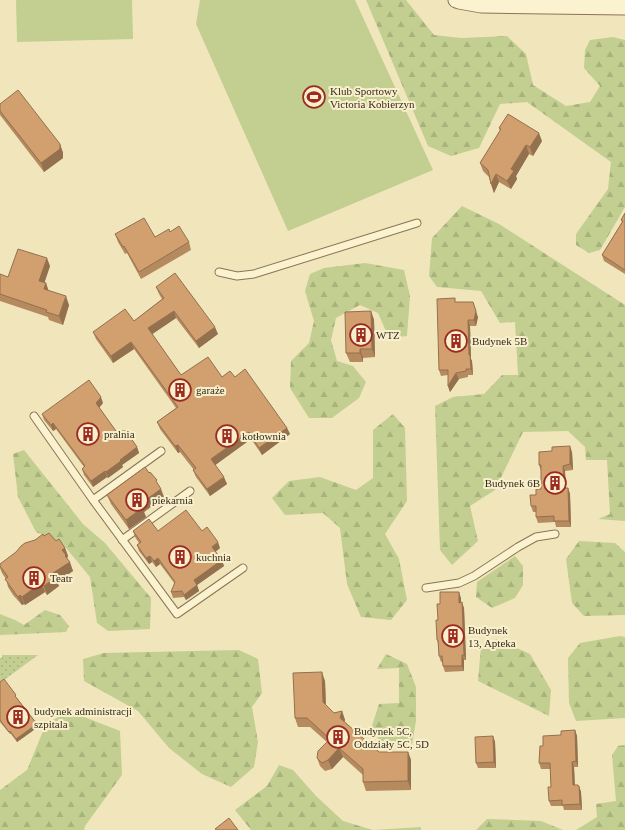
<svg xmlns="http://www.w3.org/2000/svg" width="625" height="830" font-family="'Times New Roman',serif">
	<defs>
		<pattern id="grass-dots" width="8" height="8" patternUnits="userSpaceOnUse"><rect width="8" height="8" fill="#c2cf90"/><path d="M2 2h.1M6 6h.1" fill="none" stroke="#a7b27c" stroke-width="1.8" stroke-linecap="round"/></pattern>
		<pattern id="forest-firs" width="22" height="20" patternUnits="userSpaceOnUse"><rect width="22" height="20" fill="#c2cf90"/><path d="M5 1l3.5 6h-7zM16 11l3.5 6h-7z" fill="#a7b27c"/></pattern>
	</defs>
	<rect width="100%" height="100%" fill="#f1e5bc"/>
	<path fill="url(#grass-dots)" d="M 2,655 L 38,655 L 0,683 L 0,658 L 2,658 Z"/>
	<path fill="url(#forest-firs)" d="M 366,0 L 406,0 L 434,35 L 461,38 L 507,36 L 526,54 L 533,85 L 566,106 L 590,102 L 600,86 L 584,68 L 585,50 L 590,40 L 613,37 L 625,40 L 625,207 L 600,250 L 589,253 L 576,245 L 576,234 L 608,189 L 611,162 L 527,102 L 500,104 L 479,148 L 451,156 L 428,146 Z
		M 462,206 L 499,224 L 625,305 L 625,521 L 598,519 L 610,514 L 607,460 L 586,460 L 585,447 L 568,431 L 523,432 L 495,490 L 470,506 L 478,541 L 452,565 L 440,550 L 435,406 L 453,397 L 484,394 L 502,375 L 518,375 L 515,322 L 500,323 L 481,291 L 437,287 L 429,276 L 432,238 Z
		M 365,263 L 404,270 L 410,296 L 407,336 L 389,338 L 378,313 L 360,305 L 336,318 L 331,340 L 337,361 L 353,366 L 366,382 L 359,398 L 332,418 L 309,418 L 290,388 L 291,361 L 309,343 L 314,321 L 305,291 L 310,274 L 324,268 Z
		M 393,414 L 405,428 L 407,501 L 385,534 L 399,559 L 407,600 L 391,620 L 361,617 L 347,584 L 340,528 L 323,513 L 285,515 L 272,498 L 289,481 L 320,477 L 356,490 L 373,478 L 373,430 Z
		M 24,450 L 83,524 L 105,543 L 151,598 L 150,629 L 108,631 L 97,623 L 90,577 L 62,543 L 36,532 L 18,497 L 13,454 Z
		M 579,541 L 615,543 L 625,552 L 625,615 L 584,616 L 572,603 L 566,559 Z
		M 515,556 L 523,566 L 523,585 L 515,598 L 492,608 L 476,597 L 477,582 Z
		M 45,610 L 60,615 L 69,626 L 66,632 L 0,635 L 0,614 L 15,620 L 24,625 Z
		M 620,636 L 625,637 L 625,718 L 576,721 L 569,703 L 568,658 L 580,643 Z
		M 497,639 L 530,654 L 551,690 L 549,716 L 478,681 L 481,646 Z
		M 239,650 L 258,659 L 262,693 L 252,707 L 258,742 L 254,767 L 231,787 L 202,774 L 169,748 L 138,711 L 84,681 L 83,659 L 104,653 Z
		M 386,654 L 407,664 L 416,687 L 416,721 L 412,744 L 384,746 L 371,729 L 379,704 L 399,703 L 399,668 L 377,669 Z
		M 69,711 L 120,731 L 122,775 L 85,826 L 84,830 L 0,830 L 0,790 L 27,770 L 46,724 Z
		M 625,745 L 625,830 L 576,830 L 597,817 L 596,804 L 616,801 L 612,755 L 618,746 Z
		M 279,765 L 293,770 L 316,796 L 343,821 L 373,830 L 421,827 L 421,830 L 251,830 L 235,810 L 267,786 Z
		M 487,819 L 541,821 L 563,830 L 476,830 Z"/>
	<path fill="#c2cf90" d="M 16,0 L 132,0 L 133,39 L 17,42 Z
		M 200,0 L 355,0 L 433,170 L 288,231 L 196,24 Z"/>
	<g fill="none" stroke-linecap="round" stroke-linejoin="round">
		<g stroke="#897554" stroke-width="9">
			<path id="service" d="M 219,272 L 237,276 L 254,274 L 417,223
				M 34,416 L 93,500 L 177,614 L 243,568
				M 93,500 L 161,451
				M 122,540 L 190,491
				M 426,588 L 459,583 L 474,576 L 518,547 L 536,537 L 555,534"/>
		</g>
		<g stroke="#897554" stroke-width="17">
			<path id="minor" d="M 456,0 L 459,1 L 481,5 L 625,7"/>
		</g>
		<use href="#service" stroke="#fbf2d0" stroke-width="7"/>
		<use href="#minor" stroke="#fbf2d0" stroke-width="15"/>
	</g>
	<path fill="#b58a5f" d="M 0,104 L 60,144 L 63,153 L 63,158 L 44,172 L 0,115 Z
		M 499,128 L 542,141 L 533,156 L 529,154 L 516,176 L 517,179 L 511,189 L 499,182 L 494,193 L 491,184 L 489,177 L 483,171 L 480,163 L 500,131 Z
		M 625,213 L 625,274 L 604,261 L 602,255 L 622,222 L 621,220 Z
		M 170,231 L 189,242 L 191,250 L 141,279 L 127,253 L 125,254 L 118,242 L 115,234 L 155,237 Z
		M 50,266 L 44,283 L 46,283 L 48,290 L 69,305 L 63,325 L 49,320 L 48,317 L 0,301 L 0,274 L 8,277 Z
		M 156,287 L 218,334 L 199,348 L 176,318 L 152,334 L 181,375 L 222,377 L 235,377 L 287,428 L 290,434 L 262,455 L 251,439 L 215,465 L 227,484 L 210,496 L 196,477 L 193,470 L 194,470 L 180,452 L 178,453 L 160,429 L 157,422 L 176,408 L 134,349 L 113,363 L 96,339 L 93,332 L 134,321 L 162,299 L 159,294 Z
		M 456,302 L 478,317 L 476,326 L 470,326 L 471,359 L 472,361 L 473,375 L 468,375 L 468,377 L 459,379 L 450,392 L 448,386 L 448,375 L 441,376 L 439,370 Z
		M 371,311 L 374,320 L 375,357 L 363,358 L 363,362 L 350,362 L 346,353 Z
		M 103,403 L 99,408 L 116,431 L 137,447 L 139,453 L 122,465 L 123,467 L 108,478 L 107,477 L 93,487 L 84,475 L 82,469 L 84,467 L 56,429 L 53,431 L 44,420 L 42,414 Z
		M 572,452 L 573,470 L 565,471 L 566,488 L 568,488 L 570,494 L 571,527 L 556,527 L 555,522 L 538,523 L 536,517 L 536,512 L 533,512 L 531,506 L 536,495 L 541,489 L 541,471 L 539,465 Z
		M 158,485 L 164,497 L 144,512 L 146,517 L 129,529 L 111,504 L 107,495 Z
		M 133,531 L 202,531 L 220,548 L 215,552 L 224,566 L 197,585 L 199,591 L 186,600 L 184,597 L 173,598 L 171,592 L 175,584 L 160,564 L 156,567 L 152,562 L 149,564 L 139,551 L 137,545 L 139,543 L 135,537 Z
		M 44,536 L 56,541 L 65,548 L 68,556 L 67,558 L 73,571 L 57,582 L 59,586 L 47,595 L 45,592 L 25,605 L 24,604 L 22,605 L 13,595 L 8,587 L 6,579 L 2,573 L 0,568 L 0,564 L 35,540 Z
		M 461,598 L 461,602 L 464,608 L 466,660 L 464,660 L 464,671 L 445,672 L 443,666 L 443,661 L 441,662 L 439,656 L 439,646 L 437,640 L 438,620 L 440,604 Z
		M 325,681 L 326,705 L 334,713 L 342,711 L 345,720 L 344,722 L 379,752 L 408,752 L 411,760 L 411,790 L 366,791 L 363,782 L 363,775 L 343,757 L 332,769 L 325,771 L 320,766 L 317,758 L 327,742 L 310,727 L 298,727 L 295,718 Z
		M 0,682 L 17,698 L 37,724 L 38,727 L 17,742 L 11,734 L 10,734 L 0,722 Z
		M 575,730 L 577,736 L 578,767 L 574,767 L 575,785 L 579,786 L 581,792 L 582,810 L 564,810 L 563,806 L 551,806 L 549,801 L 551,787 L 550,769 L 541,769 L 539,763 L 543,746 L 561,735 Z
		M 493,736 L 495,742 L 496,768 L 478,768 L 476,763 Z"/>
	<path fill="#93704e" d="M 539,133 L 542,141 L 533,156 L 530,147 Z
		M 60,144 L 63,153 L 63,158 L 44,172 L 41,163 Z
		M 526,145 L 529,154 L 516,176 L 517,179 L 511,189 L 507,181 L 511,169 Z
		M 496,174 L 499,182 L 494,193 L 491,184 Z
		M 47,258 L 50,266 L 42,290 L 39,281 Z
		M 46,283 L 49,292 L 44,289 Z
		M 66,296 L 69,305 L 63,325 L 59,316 Z
		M 473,302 L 478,317 L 476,326 L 474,320 Z
		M 174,311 L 176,318 L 151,335 L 148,328 Z
		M 371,311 L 374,320 L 375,357 L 372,349 Z
		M 468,320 L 470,326 L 471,359 L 472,361 L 473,375 L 471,369 L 469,355 Z
		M 215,327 L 218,334 L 199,348 L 196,341 Z
		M 131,342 L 134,349 L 113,363 L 111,356 Z
		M 360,349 L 363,358 L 363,362 L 360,353 Z
		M 456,373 L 459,379 L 450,392 L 448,386 Z
		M 101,397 L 103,403 L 98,409 L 96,403 Z
		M 53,423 L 56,429 L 53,431 L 51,425 Z
		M 287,428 L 290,434 L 262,455 L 259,448 Z
		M 249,432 L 251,439 L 214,466 L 211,459 Z
		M 178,445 L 180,452 L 178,453 L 175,446 Z
		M 570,446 L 572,452 L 573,470 L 570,464 Z
		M 137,447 L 139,453 L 122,465 L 123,467 L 108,478 L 106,472 L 120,460 Z
		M 563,466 L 565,471 L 566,494 L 564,488 Z
		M 105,471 L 107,477 L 93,487 L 91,481 Z
		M 224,477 L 227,484 L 210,496 L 207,489 Z
		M 568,488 L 570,494 L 571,527 L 569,521 Z
		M 161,489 L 164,497 L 144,512 L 146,517 L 129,529 L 126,520 L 140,504 Z
		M 218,542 L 220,548 L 214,553 L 212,547 Z
		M 65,548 L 68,556 L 67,558 L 69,563 L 70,562 L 73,571 L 57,582 L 59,586 L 47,595 L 44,586 L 53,573 L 62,550 Z
		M 150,556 L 152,562 L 149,564 L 146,558 Z
		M 158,558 L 160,564 L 156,567 L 154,561 Z
		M 222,560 L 224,566 L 197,585 L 199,591 L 186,600 L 184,595 L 194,580 Z
		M 41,583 L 45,592 L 25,605 L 22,597 Z
		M 459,592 L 461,598 L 461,608 L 459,603 Z
		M 20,595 L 24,604 L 22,605 L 18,597 Z
		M 462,602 L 464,608 L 466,660 L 464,655 Z
		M 462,655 L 464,660 L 464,671 L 462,666 Z
		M 322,672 L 325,681 L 326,711 L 323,702 Z
		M 342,711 L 345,720 L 343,727 L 340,718 Z
		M 37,724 L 38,727 L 17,742 L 16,739 Z
		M 575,730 L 577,736 L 578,767 L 576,761 Z
		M 493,736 L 495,742 L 496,768 L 494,762 Z
		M 339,748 L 343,757 L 332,769 L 328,760 Z
		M 408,752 L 411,760 L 411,790 L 408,781 Z
		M 572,762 L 574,767 L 575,791 L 573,785 Z
		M 579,786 L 581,792 L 582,810 L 580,804 Z"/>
	<path fill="#d2a06f" stroke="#93704e" d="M 18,90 L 60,144 L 60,149 L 41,163 L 0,111 L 0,104 Z
		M 508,114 L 539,133 L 530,147 L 526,145 L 511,169 L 514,171 L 507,181 L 496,174 L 491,184 L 488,170 L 480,163 L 501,129 L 499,128 Z
		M 625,213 L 625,270 L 602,255 L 623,221 L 621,220 Z
		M 144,218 L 155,237 L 169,229 L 170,232 L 179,226 L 189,242 L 139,272 L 124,246 L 123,247 L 115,234 Z
		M 18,249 L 47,258 L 39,281 L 46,283 L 44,289 L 66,296 L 59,316 L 46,312 L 47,310 L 0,294 L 0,274 L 8,277 Z
		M 175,273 L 215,327 L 196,341 L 174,311 L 148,328 L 181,375 L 208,357 L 222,377 L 230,371 L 235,377 L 245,369 L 287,428 L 259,448 L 249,432 L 211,459 L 224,477 L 207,489 L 193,470 L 196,468 L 178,445 L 175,446 L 157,422 L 178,407 L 131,342 L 111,356 L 93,332 L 125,309 L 134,321 L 164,298 L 156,287 Z
		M 455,298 L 455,302 L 473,302 L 476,311 L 474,320 L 468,320 L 469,355 L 470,355 L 471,369 L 466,369 L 466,371 L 456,373 L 448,386 L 448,370 L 439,370 L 437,299 Z
		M 371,311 L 372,349 L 360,349 L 360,353 L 346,353 L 345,312 Z
		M 89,380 L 101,397 L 96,403 L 116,431 L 126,431 L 137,447 L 120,460 L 121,461 L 106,472 L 105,471 L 91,481 L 82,469 L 85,466 L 53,423 L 51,425 L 42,414 Z
		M 570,446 L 570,464 L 563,466 L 564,488 L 568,488 L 569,521 L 554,521 L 554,516 L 536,517 L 536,506 L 531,506 L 530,495 L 536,495 L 536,489 L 541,489 L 541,465 L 539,465 L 539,452 L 552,451 L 552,447 Z
		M 145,467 L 149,473 L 150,472 L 157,480 L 156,481 L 161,489 L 140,504 L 142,508 L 126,520 L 107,495 Z
		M 186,510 L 202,531 L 207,527 L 218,542 L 212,547 L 222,560 L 194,580 L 197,585 L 184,595 L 182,591 L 171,592 L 175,582 L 158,558 L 154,561 L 150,556 L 146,558 L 137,545 L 141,542 L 133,531 L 149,519 L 158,531 Z
		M 49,533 L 56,541 L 59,539 L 65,548 L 62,550 L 66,555 L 65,556 L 70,562 L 53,573 L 56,577 L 44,586 L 41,583 L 22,597 L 20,595 L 18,597 L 10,586 L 5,579 L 8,577 L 0,566 L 0,564 L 16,552 L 21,546 L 25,543 L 35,540 L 43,534 L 44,536 Z
		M 440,592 L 459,592 L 459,603 L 462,602 L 464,655 L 462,655 L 462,666 L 443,666 L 442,656 L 439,656 L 438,640 L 437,640 L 436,620 L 438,620 L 437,604 L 440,604 Z
		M 322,672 L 323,702 L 334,713 L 342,711 L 340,718 L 379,752 L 408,752 L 408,781 L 363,782 L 363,769 L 339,748 L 328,760 L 322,763 L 317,758 L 318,751 L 330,739 L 307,718 L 295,718 L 293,673 Z
		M 4,679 L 16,695 L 15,696 L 37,724 L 16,739 L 10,731 L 9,732 L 0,720 L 0,682 Z
		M 575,730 L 576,761 L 572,762 L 573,785 L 578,785 L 578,786 L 579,786 L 580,804 L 562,805 L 562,800 L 549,801 L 548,787 L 551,787 L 550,763 L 539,763 L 540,746 L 543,746 L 543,736 L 561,735 L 561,731 Z
		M 493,736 L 494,762 L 476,763 L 475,737 Z
		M 229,818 L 238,830 L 217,830 L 215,829 Z"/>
	<defs>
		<g id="stadium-ring" transform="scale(1.15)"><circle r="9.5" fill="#f8efcc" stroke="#9d2a20" stroke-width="1.5"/><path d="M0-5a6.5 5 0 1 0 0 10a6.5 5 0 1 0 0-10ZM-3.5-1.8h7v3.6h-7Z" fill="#9d2a20"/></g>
		<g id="building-ring" transform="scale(1.15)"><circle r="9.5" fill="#f8efcc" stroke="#9d2a20" stroke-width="1.5"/><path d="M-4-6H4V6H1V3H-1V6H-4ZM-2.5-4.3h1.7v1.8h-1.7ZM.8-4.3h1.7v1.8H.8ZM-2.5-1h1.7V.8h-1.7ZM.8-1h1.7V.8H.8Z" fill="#9d2a20"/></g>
	</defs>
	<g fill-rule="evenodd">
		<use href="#stadium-ring" x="314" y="97"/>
		<use href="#building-ring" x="361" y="335"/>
		<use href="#building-ring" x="456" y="341"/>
		<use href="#building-ring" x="180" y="390"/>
		<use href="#building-ring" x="88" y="434"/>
		<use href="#building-ring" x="227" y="436"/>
		<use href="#building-ring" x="555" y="483"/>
		<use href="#building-ring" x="137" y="500"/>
		<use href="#building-ring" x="180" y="557"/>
		<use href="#building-ring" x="34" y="578"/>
		<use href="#building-ring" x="453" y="636"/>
		<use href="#building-ring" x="18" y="717"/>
		<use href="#building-ring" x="338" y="737"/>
	</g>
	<g text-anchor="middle" stroke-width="4" stroke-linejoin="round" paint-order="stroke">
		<g font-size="11" fill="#372b1a" stroke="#f8efcc" text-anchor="start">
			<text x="330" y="95">Klub Sportowy<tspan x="330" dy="13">Victoria Kobierzyn</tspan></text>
			<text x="376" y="339">WTZ</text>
			<text x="472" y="345">Budynek 5B</text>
			<text x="196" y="394">garaże</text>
			<text x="104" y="438">pralnia</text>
			<text x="242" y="440">kotłownia</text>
			<text x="540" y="487" text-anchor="end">Budynek 6B</text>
			<text x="152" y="504">piekarnia</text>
			<text x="196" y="561">kuchnia</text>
			<text x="50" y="582">Teatr</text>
			<text x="468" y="634">Budynek<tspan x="468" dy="13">13, Apteka</tspan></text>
			<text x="34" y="715">budynek administracji<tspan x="34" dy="13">szpitala</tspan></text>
			<text x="354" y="735">Budynek 5C,<tspan x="354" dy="13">Oddziały 5C, 5D</tspan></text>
		</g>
	</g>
</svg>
